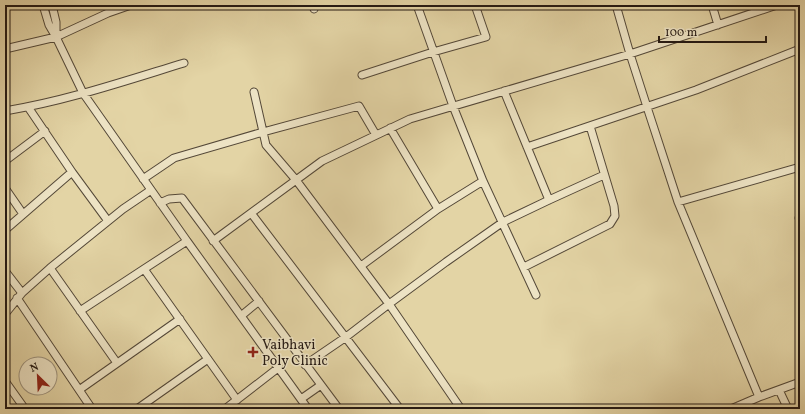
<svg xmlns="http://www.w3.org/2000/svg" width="805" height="414" font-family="Vollkorn,serif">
	<rect width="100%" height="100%" fill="#e3d4a5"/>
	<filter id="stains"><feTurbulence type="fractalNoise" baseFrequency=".005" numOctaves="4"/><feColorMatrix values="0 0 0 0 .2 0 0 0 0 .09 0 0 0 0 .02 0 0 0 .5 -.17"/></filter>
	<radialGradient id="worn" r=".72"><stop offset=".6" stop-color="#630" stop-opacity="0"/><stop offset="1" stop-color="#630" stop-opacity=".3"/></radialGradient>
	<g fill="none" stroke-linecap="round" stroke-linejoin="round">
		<g stroke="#544838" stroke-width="9">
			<path id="minor" d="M 43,5 L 49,25 L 56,37 L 83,93 L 187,241
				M 52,5 L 56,22 L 56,36
				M 313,5 L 314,9
				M 417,5 L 453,106 L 483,181 L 536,295
				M 616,5 L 630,54 L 647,107 L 678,202 L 759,397
				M 712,5 L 718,25
				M 799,5 L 800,8
				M 5,49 L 56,37 L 108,13 L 131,5
				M 362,75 L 433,52 L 486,37 L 475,5
				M 504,91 L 549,200
				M 254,92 L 266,145 L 296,180 L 389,304 L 446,262 L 503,222 L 549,200 L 604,175
				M 5,111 C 66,101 125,81 184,63
				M 390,128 L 438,209
				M 527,147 L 696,90 L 800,49
				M 5,161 L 45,131
				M 72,172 L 108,221
				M 143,179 L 174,158 L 263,132 L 359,106 L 376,135
				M 5,188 L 23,214
				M 678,202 L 800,167
				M 160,203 L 169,199 L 182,198 L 339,409
				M 251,213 L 400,409
				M 799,218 L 800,218
				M 5,230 L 72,172 L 28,107
				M 213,241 L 322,161 L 410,119 L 630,54 L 777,5
				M 361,266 L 438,209 L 483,181
				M 524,267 L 610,224 L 615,216 L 614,206 L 590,126
				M 50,268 L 117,363
				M 144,269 L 237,400
				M 5,271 L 22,293
				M 17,298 L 92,409
				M 80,311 L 144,269 L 187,241 L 308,409
				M 5,314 L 22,293 L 50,268 L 123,209 L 151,190
				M 241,316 L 259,301
				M 305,365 L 346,337 L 389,304 L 461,409
				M 5,381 L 25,409
				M 79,390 L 180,319
				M 779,390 L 788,409
				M 301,399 L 321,385
				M 137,409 L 208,359
				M 225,409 L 278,368
				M 731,409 L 759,397 L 800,382"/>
		</g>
		<use href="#minor" stroke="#ede3c4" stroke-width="7"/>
	</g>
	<path fill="#8f2418" stroke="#ede3c4" stroke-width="1.5" d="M251 346h4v4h4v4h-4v4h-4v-4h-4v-4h4z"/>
	<g text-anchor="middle" stroke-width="3" stroke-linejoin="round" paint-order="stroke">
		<g font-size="14" fill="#241913" stroke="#ede3c4" text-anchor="start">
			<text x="262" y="349">Vaibhavi<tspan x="262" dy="16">Poly Clinic</tspan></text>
		</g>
	</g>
	<rect width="805" height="414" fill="none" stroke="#e3d4a5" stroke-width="20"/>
	<rect x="6" y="6" width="793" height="402" fill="none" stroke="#241913" stroke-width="2"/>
	<rect x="10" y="10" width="785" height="394" fill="none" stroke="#241913"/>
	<g transform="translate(38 376) rotate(336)"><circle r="19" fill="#ede3c4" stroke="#9d927d"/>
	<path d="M0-3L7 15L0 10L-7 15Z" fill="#8f2418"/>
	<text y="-6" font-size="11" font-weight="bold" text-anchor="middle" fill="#241913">N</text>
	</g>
	<path d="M659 36v6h107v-6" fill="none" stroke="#241913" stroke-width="2"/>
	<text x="665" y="36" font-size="12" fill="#241913" stroke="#ede3c4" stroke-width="3" paint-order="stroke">100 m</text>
	<rect width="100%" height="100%" filter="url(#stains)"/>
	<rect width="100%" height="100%" fill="url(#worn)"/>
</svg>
